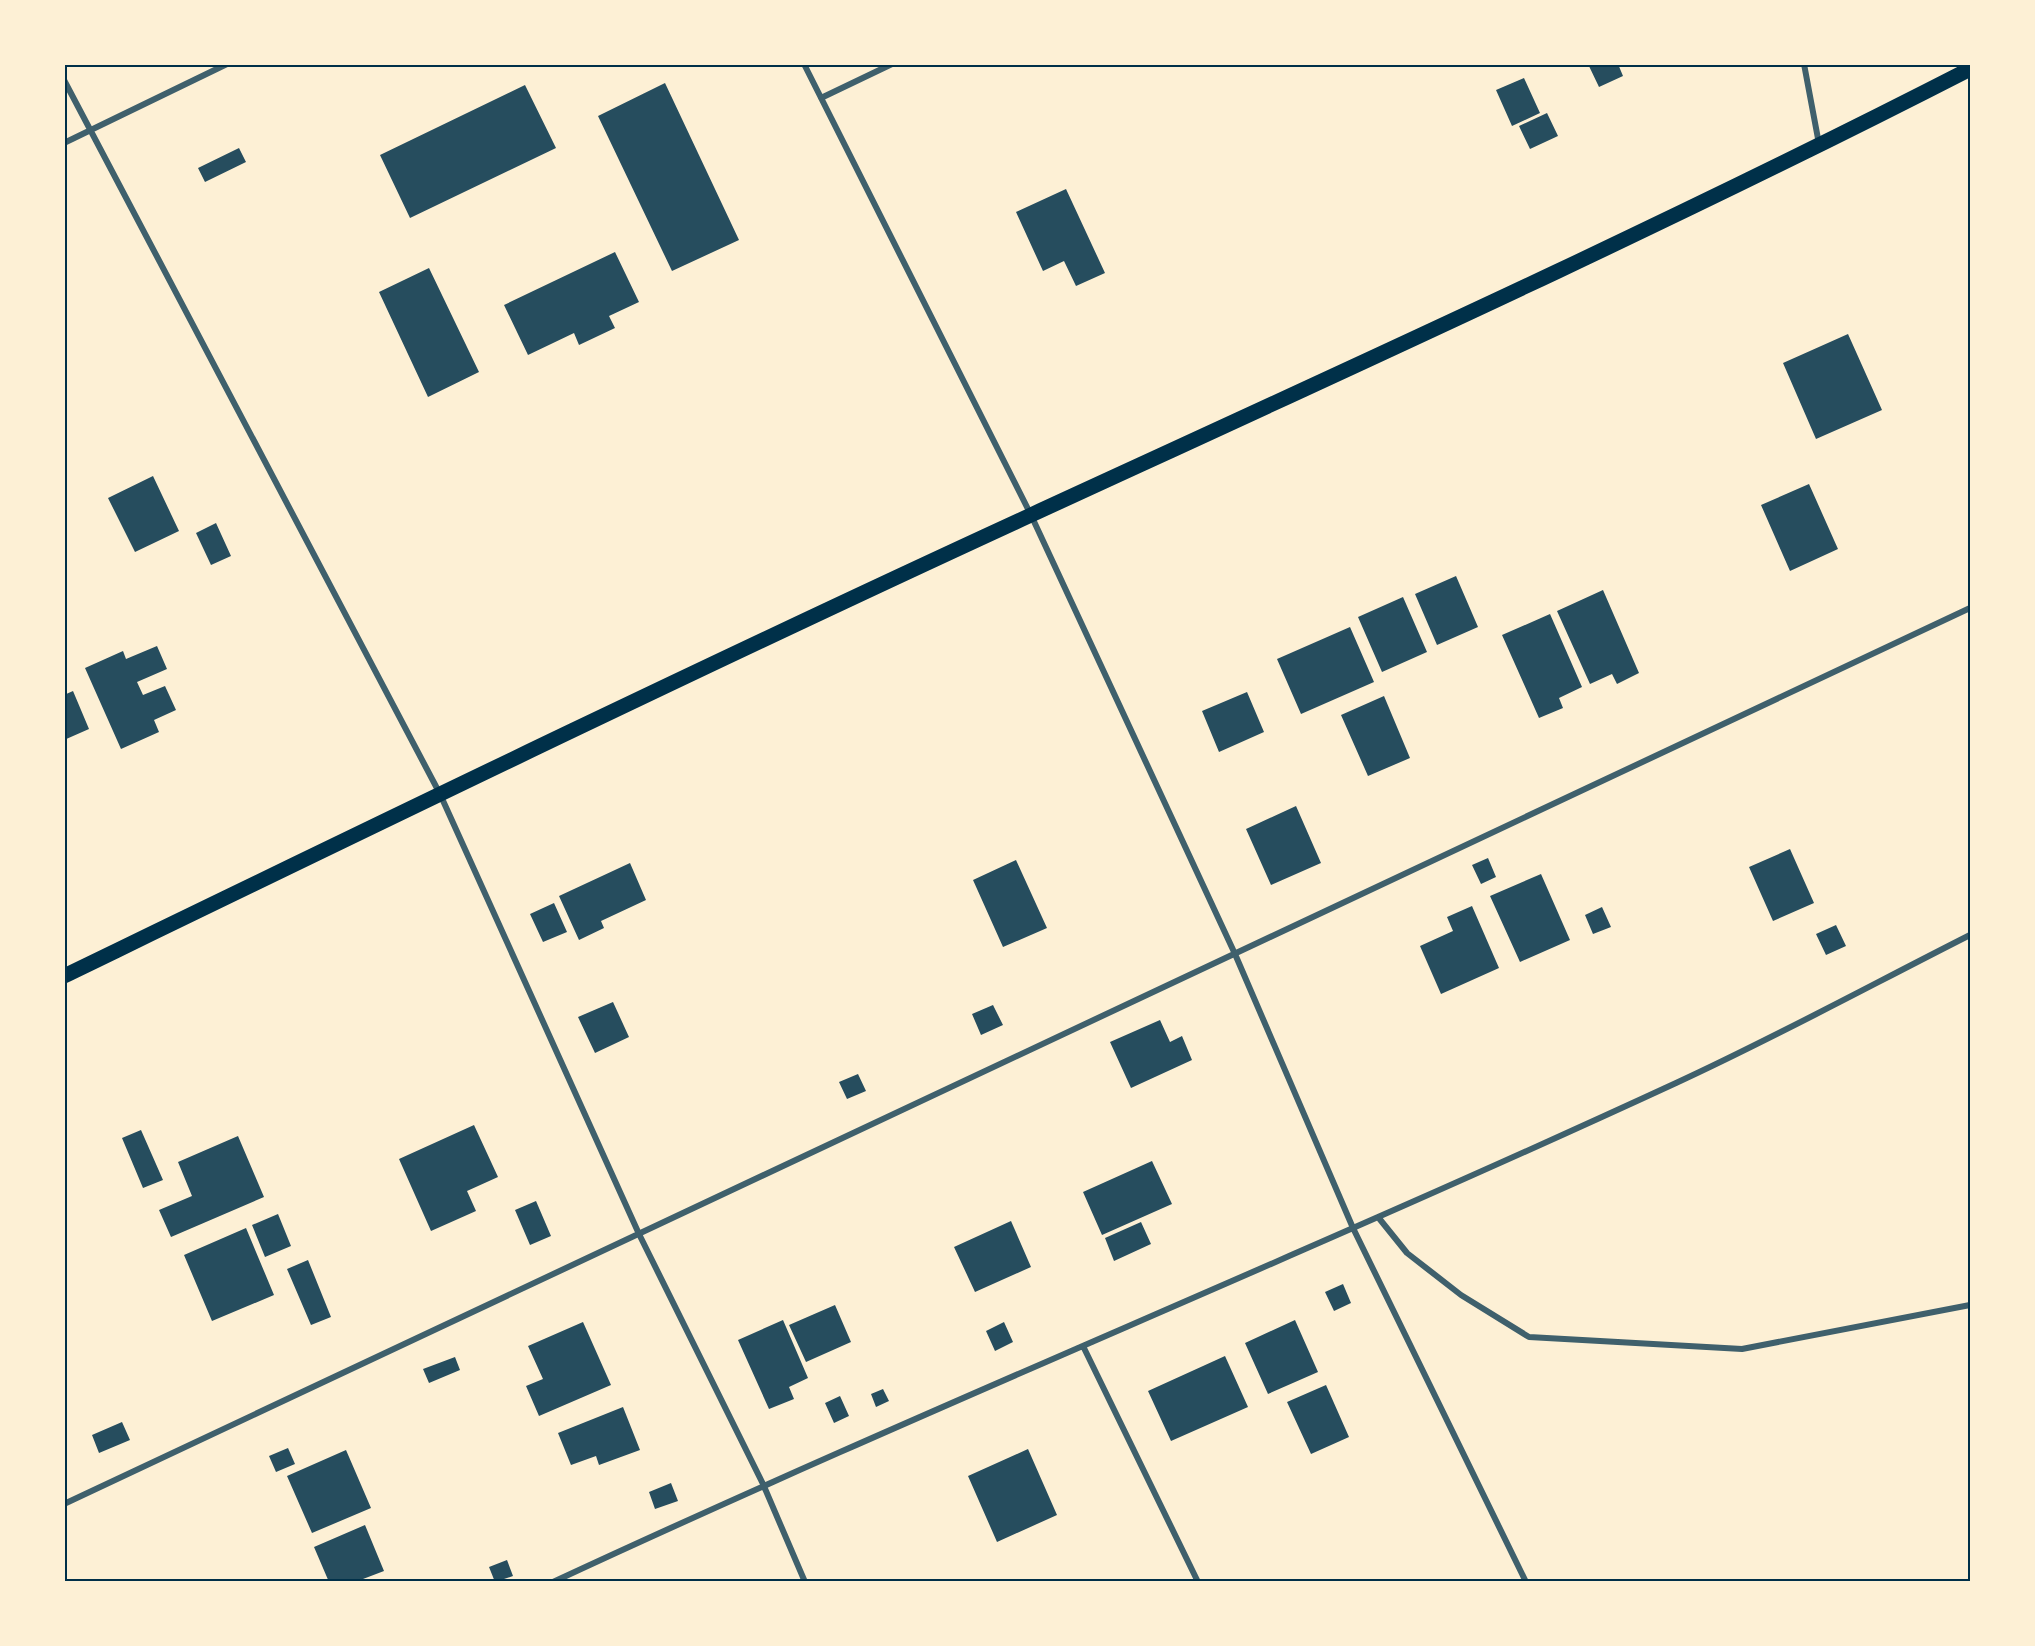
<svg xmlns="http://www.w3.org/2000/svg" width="2035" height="1646" font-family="Montserrat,sans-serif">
	<rect width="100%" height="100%" fill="#fdf0d5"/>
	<path fill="#264d5e" d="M 1588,64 L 1618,64 L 1623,76 L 1599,87 Z
		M 1524,78 L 1540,113 L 1512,126 L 1496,90 Z
		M 665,83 L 739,240 L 672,271 L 598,116 Z
		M 525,85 L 556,148 L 410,218 L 380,155 Z
		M 1547,113 L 1558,136 L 1530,149 L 1519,126 Z
		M 239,148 L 246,162 L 205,182 L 198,168 Z
		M 1066,189 L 1105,273 L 1076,286 L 1064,261 L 1043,271 L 1016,212 Z
		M 615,252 L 639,302 L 609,316 L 615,328 L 579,345 L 574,333 L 528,355 L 504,305 Z
		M 429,268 L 479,372 L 428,397 L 379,292 Z
		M 1848,334 L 1882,410 L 1816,439 L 1783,363 Z
		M 153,476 L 179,531 L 135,552 L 108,498 Z
		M 1809,484 L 1838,549 L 1790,571 L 1761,505 Z
		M 216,523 L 231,556 L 211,565 L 196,533 Z
		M 1456,576 L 1478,627 L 1437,645 L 1415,594 Z
		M 1603,590 L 1639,673 L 1617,684 L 1612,674 L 1590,684 L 1557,611 Z
		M 1403,597 L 1427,652 L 1382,672 L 1358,617 Z
		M 1550,614 L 1582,687 L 1559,698 L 1563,708 L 1539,718 L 1502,635 Z
		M 1350,627 L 1374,682 L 1301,714 L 1277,659 Z
		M 157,646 L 167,669 L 137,682 L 143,695 L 165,686 L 176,710 L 154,720 L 159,732 L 121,749 L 85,668 L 123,651 L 126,659 Z
		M 73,691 L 89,729 L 64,740 L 64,695 Z
		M 1247,692 L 1264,732 L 1219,752 L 1202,711 Z
		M 1384,696 L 1410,758 L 1368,776 L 1341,715 Z
		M 1296,806 L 1321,863 L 1271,885 L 1246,829 Z
		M 1790,849 L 1814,903 L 1773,921 L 1749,867 Z
		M 1488,858 L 1496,877 L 1481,884 L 1472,865 Z
		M 1016,860 L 1047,928 L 1003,947 L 973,880 Z
		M 630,863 L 646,900 L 601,921 L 604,928 L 579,940 L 559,896 Z
		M 1541,874 L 1570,940 L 1520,962 L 1490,896 Z
		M 554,903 L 567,932 L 543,942 L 530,914 Z
		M 1472,906 L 1499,968 L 1441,994 L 1420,946 L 1453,931 L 1447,917 Z
		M 1602,907 L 1611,927 L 1593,934 L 1585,915 Z
		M 1836,925 L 1846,946 L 1826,955 L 1816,934 Z
		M 613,1002 L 629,1037 L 595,1053 L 578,1017 Z
		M 993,1005 L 1003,1025 L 981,1035 L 972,1014 Z
		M 1160,1020 L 1170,1042 L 1182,1036 L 1192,1060 L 1131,1088 L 1110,1042 Z
		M 858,1074 L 866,1091 L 847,1099 L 839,1082 Z
		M 474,1125 L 498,1177 L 467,1191 L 476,1211 L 431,1231 L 399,1159 Z
		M 141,1130 L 163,1180 L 143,1188 L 122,1138 Z
		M 238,1136 L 264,1197 L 171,1237 L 159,1210 L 192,1196 L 178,1162 Z
		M 1152,1161 L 1172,1204 L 1102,1235 L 1083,1192 Z
		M 536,1201 L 551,1236 L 530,1245 L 515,1210 Z
		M 278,1214 L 291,1246 L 265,1257 L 252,1225 Z
		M 1011,1221 L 1031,1267 L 975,1292 L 954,1247 Z
		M 1141,1222 L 1151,1244 L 1114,1261 L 1105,1238 Z
		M 246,1228 L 274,1295 L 212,1321 L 184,1255 Z
		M 308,1260 L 331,1317 L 311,1325 L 287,1269 Z
		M 1343,1284 L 1351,1303 L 1334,1311 L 1325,1292 Z
		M 835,1305 L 851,1342 L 806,1362 L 789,1325 Z
		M 783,1320 L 808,1378 L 789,1387 L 794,1399 L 769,1409 L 738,1340 Z
		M 1295,1320 L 1318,1372 L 1268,1394 L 1245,1343 Z
		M 583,1322 L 611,1385 L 539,1416 L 526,1386 L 543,1379 L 528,1346 Z
		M 1004,1322 L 1013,1342 L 995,1351 L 986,1331 Z
		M 1225,1356 L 1248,1407 L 1171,1441 L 1148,1391 Z
		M 455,1357 L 460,1370 L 429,1383 L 423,1369 Z
		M 1326,1385 L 1349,1437 L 1311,1454 L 1287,1402 Z
		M 883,1389 L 889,1401 L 876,1407 L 871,1394 Z
		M 840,1396 L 849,1416 L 834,1423 L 825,1403 Z
		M 623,1407 L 640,1450 L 599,1465 L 596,1456 L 571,1465 L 558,1433 Z
		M 122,1422 L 130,1440 L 99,1453 L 92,1435 Z
		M 288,1448 L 295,1464 L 276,1472 L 269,1456 Z
		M 1028,1449 L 1057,1515 L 997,1542 L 968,1476 Z
		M 346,1450 L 371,1508 L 312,1533 L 287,1476 Z
		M 671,1483 L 678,1501 L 655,1509 L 649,1492 Z
		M 365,1525 L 384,1571 L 363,1579 L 364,1582 L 329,1582 L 314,1547 Z
		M 507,1560 L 513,1576 L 495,1582 L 489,1567 Z"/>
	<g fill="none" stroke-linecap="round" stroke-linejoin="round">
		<path stroke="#3f606c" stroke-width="6" d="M 804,64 L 1031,515 L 1235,954 L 1353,1228 L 1526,1582
			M 1804,64 L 1819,144
			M 64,80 L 440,794 L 639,1234 L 763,1484 L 805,1582
			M 821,98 L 892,64
			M 64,143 L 227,64
			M 1378,1217 L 1407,1253 L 1461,1295 L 1529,1337 L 1742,1349 L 1970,1305
			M 1083,1346 L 1198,1582
			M 64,1504 L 1970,608
			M 553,1582 C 925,1409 1304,1255 1676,1083 C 1776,1037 1873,984 1970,935"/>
		<path stroke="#003049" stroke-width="15" d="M 64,976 C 386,820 707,664 1031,515 C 1346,370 1662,227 1970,69"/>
	</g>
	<rect width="2035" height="1646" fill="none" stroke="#fdf0d5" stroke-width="132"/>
	<rect x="66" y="66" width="1903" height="1514" fill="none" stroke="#003049" stroke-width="2"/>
</svg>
